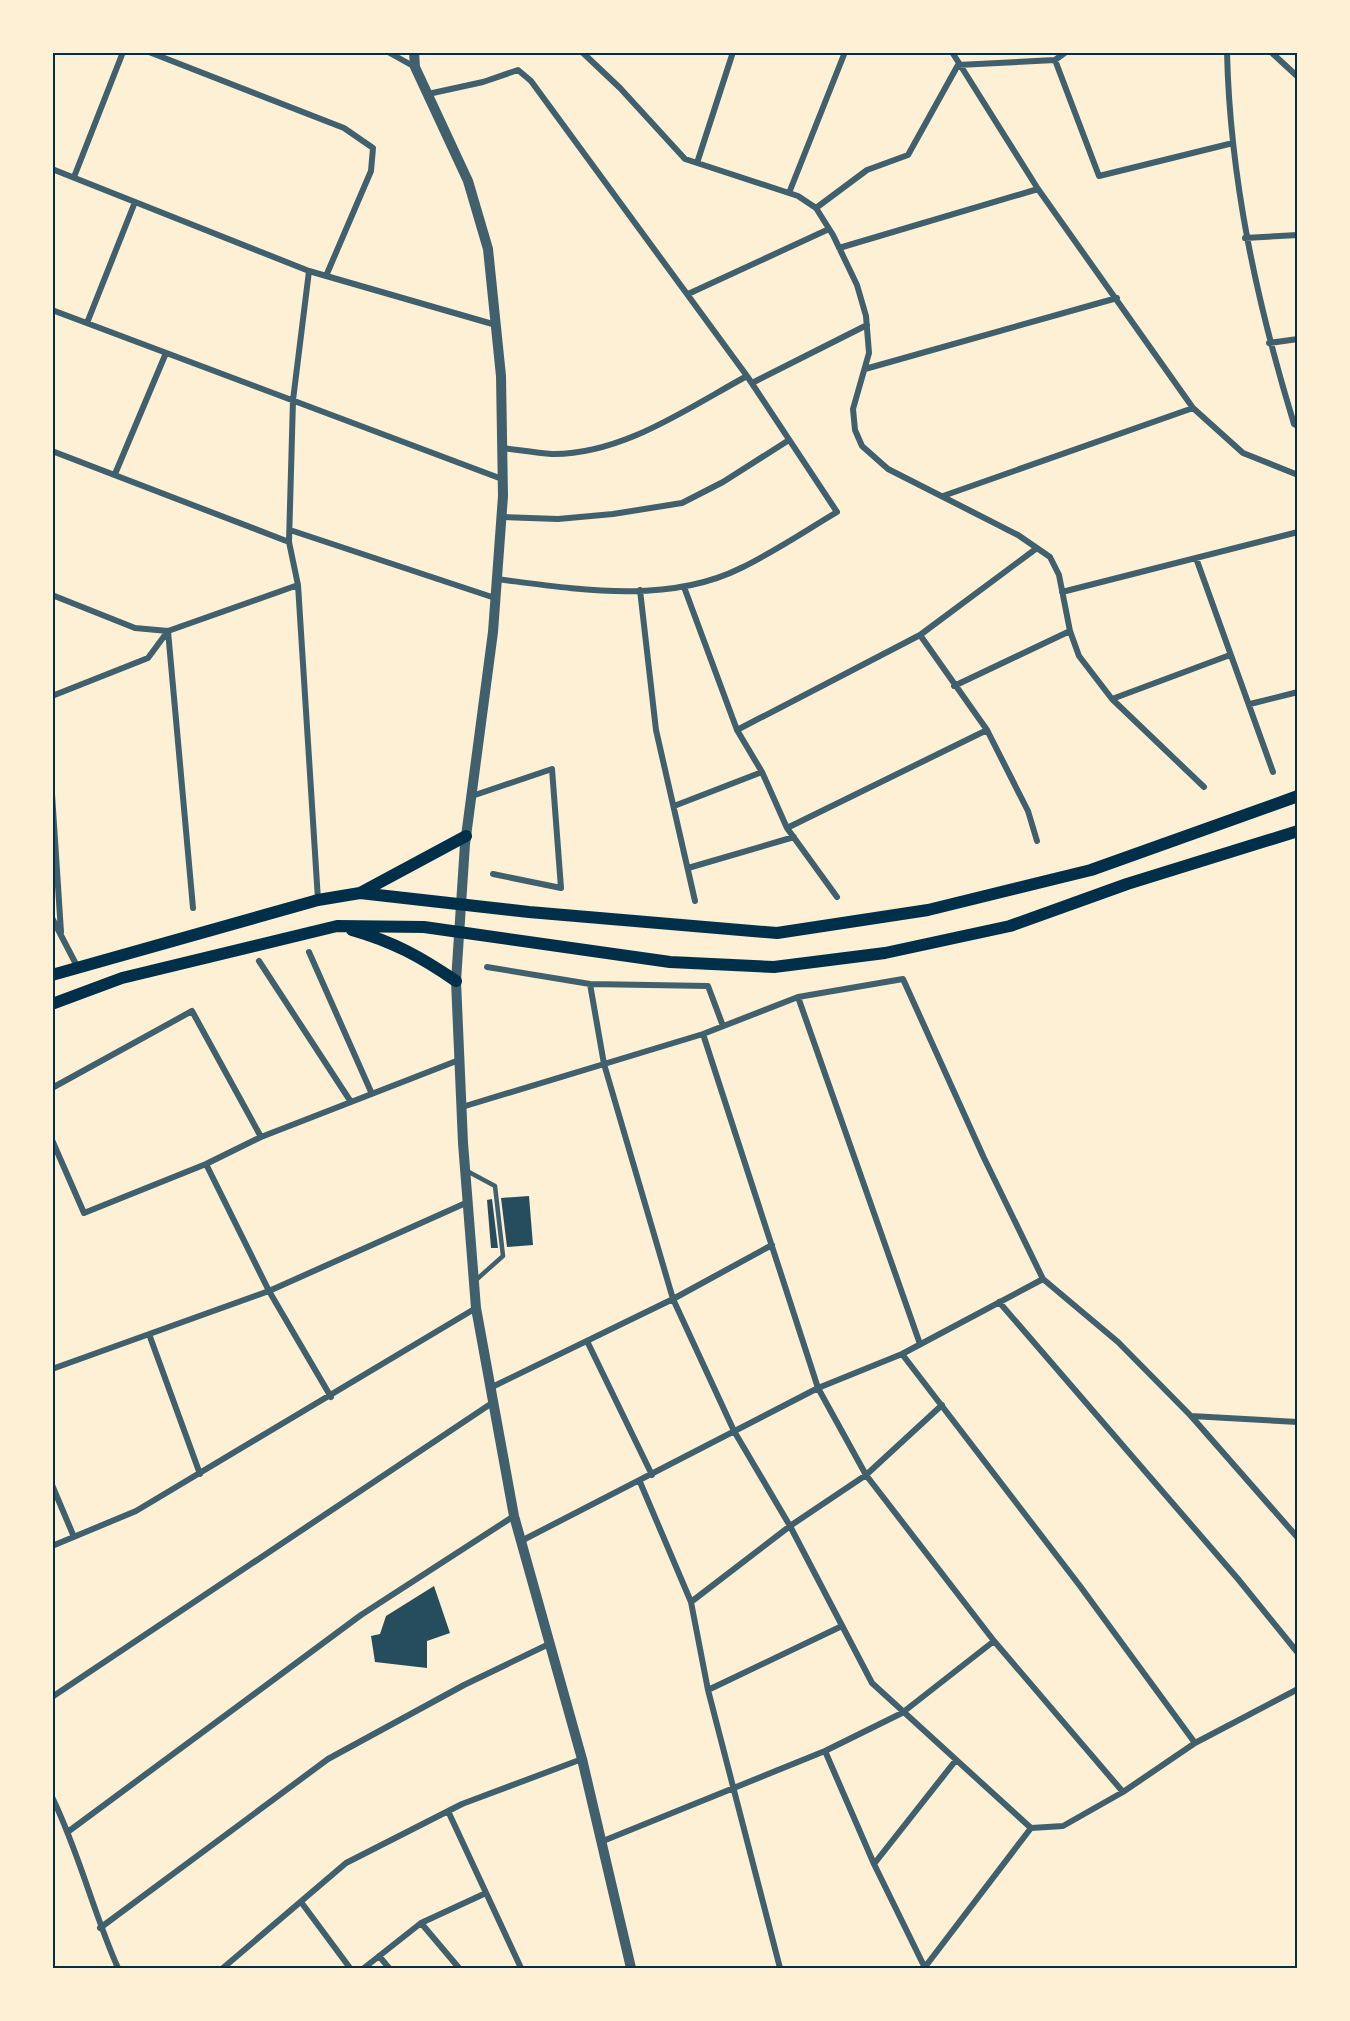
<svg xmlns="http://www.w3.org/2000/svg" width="1350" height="2021" font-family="'Sofia Sans Condensed',sans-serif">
	<rect width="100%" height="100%" fill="#fdf0d5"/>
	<path fill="#264d5e" d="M 529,1196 L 533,1245 L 507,1247 L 501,1198 Z
		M 492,1199 L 498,1248 L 491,1248 L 487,1200 Z
		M 434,1586 L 450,1633 L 427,1641 L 427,1668 L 375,1662 L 371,1636 L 380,1634 L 386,1616 Z"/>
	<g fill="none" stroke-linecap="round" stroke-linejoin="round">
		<path stroke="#3f606c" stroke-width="4.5" d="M 467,1171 L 495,1186 L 503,1256 L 476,1280"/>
		<path stroke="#3f606c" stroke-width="6" d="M 149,52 L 344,128 L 373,148 L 371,171 L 326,276
			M 388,52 L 415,67
			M 582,52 L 620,88 L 685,159 L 798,196 L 816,208 L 833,235 L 857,285 L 866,316 L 869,353 L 853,409 L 855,430 L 862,446 L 888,469 L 1018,535 L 1050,557 L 1059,575 L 1070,631 L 1079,656 L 1112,699 L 1204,787
			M 952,52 L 1038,189 L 1193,408 L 1243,453 L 1298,475
			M 1227,52 C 1230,180 1257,303 1294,424 L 1298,426
			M 1271,52 L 1298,77
			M 1055,60 L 1099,176 L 1233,143
			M 428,94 L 483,82 L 518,70 L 531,81 L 747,376 L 837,512 C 805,531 774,552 741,568 C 667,605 575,589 497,579
			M 697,163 L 733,52
			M 52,169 L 309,271 L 496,325
			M 74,177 L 123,52
			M 789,193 L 845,52
			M 816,208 L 867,170 L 908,155 L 958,65 L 1055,60 L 1066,52
			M 1245,238 L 1298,235
			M 839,248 L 1038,189
			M 309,271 L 293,400 L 289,542 L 298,585 L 318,900
			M 688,294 L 829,229
			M 52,310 L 502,479
			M 87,323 L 135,202
			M 1269,343 L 1298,339
			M 865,369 L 1117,298
			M 752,383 L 867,325
			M 502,448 C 519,450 536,453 552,454 C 622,455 688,408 747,376
			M 52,451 L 289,542
			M 115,474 L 166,353
			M 943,496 L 1193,408
			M 501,517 L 558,519 L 613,514 L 682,503 L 723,482 L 789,440
			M 290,530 L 495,598
			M 1196,558 L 1273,772
			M 684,587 L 737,730 L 762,772 L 787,828 L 837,897
			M 640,590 L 656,730 L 695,901
			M 1062,592 L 1298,532
			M 52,595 L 135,628 L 168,631 L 298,585
			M 168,631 L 193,908
			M 920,635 L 987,730 L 1028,811 L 1037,841
			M 954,686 L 1070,631
			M 52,696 L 148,658 L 168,631
			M 1112,699 L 1230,655
			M 1250,704 L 1298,692
			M 737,730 L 920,635 L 1037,548
			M 52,794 L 61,932
			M 472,796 L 552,769 L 561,888 L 493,874
			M 674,806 L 762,772
			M 787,828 L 987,730
			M 688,868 L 794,837
			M 52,918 L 78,968
			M 309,952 L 372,1094
			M 259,961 L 351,1102
			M 487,967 L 590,984 L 708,986 L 723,1026
			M 590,984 L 604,1064 L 673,1299 L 734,1431 L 790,1526 L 872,1683 L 1031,1828
			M 798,997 L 920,1344
			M 703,1034 L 818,1388 L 866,1475 L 994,1641 L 1123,1792
			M 52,1088 L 192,1011 L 261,1137
			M 462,1107 L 703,1034 L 798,997 L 903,979 L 984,1158 L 1043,1279 L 1118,1342 L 1191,1416 L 1298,1538
			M 52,1140 L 84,1213 L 206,1164 L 261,1137 L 459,1060
			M 206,1164 L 269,1291 L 331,1397
			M 999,1302 L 1238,1579 L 1298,1653
			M 149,1334 L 200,1474
			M 587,1341 L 652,1475
			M 902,1354 L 1080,1586 L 1195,1743
			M 52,1369 L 269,1291 L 468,1202
			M 490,1388 L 673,1299 L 772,1245
			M 1191,1416 L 1298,1422
			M 640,1482 L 691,1602 L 708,1690 L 780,1968
			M 52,1485 L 74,1537
			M 523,1540 L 818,1388 L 902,1354 L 1043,1279
			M 52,1546 L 136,1511 L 476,1308
			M 691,1602 L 790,1526 L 866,1475 L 942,1405
			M 708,1690 L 842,1626
			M 52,1697 L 492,1403
			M 825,1751 L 874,1864 L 925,1968
			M 52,1797 C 79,1852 93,1912 118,1968
			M 448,1811 L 521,1968
			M 69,1831 L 361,1615 L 514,1516
			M 603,1841 L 825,1751 L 902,1713 L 994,1641
			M 874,1864 L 956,1760
			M 301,1902 L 350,1968
			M 421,1923 L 486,1893
			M 100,1928 L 328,1759 L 464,1685 L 549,1644
			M 379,1956 L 389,1968
			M 925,1967 L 1031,1828 L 1063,1826 L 1123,1792 L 1195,1743 L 1298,1689
			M 223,1968 L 346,1863 L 462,1804 L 582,1759
			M 364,1968 L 421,1923 L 459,1968"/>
		<path stroke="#3f606c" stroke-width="10" d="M 414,52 L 415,67 L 468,181 L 488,249 L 501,376 L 503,496 L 493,632 L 465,844 L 456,981 L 463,1143 L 476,1308 L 514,1516 L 582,1759 L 631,1968"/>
		<path stroke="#003049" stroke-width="12" d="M 360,893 L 466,836
			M 352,930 C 394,942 421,957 456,981
			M 52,975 L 318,900 L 360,893 L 529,912 L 777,933 L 928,910 L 1091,870 L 1298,796
			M 52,1004 L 122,978 L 337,926 L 424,927 L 670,962 L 774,967 L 885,953 L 1010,926 L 1127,884 L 1298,831"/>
	</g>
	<rect width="1350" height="2021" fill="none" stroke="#fdf0d5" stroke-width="108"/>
	<rect x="54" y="54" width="1242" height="1913" fill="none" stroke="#003049" stroke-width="2"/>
</svg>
